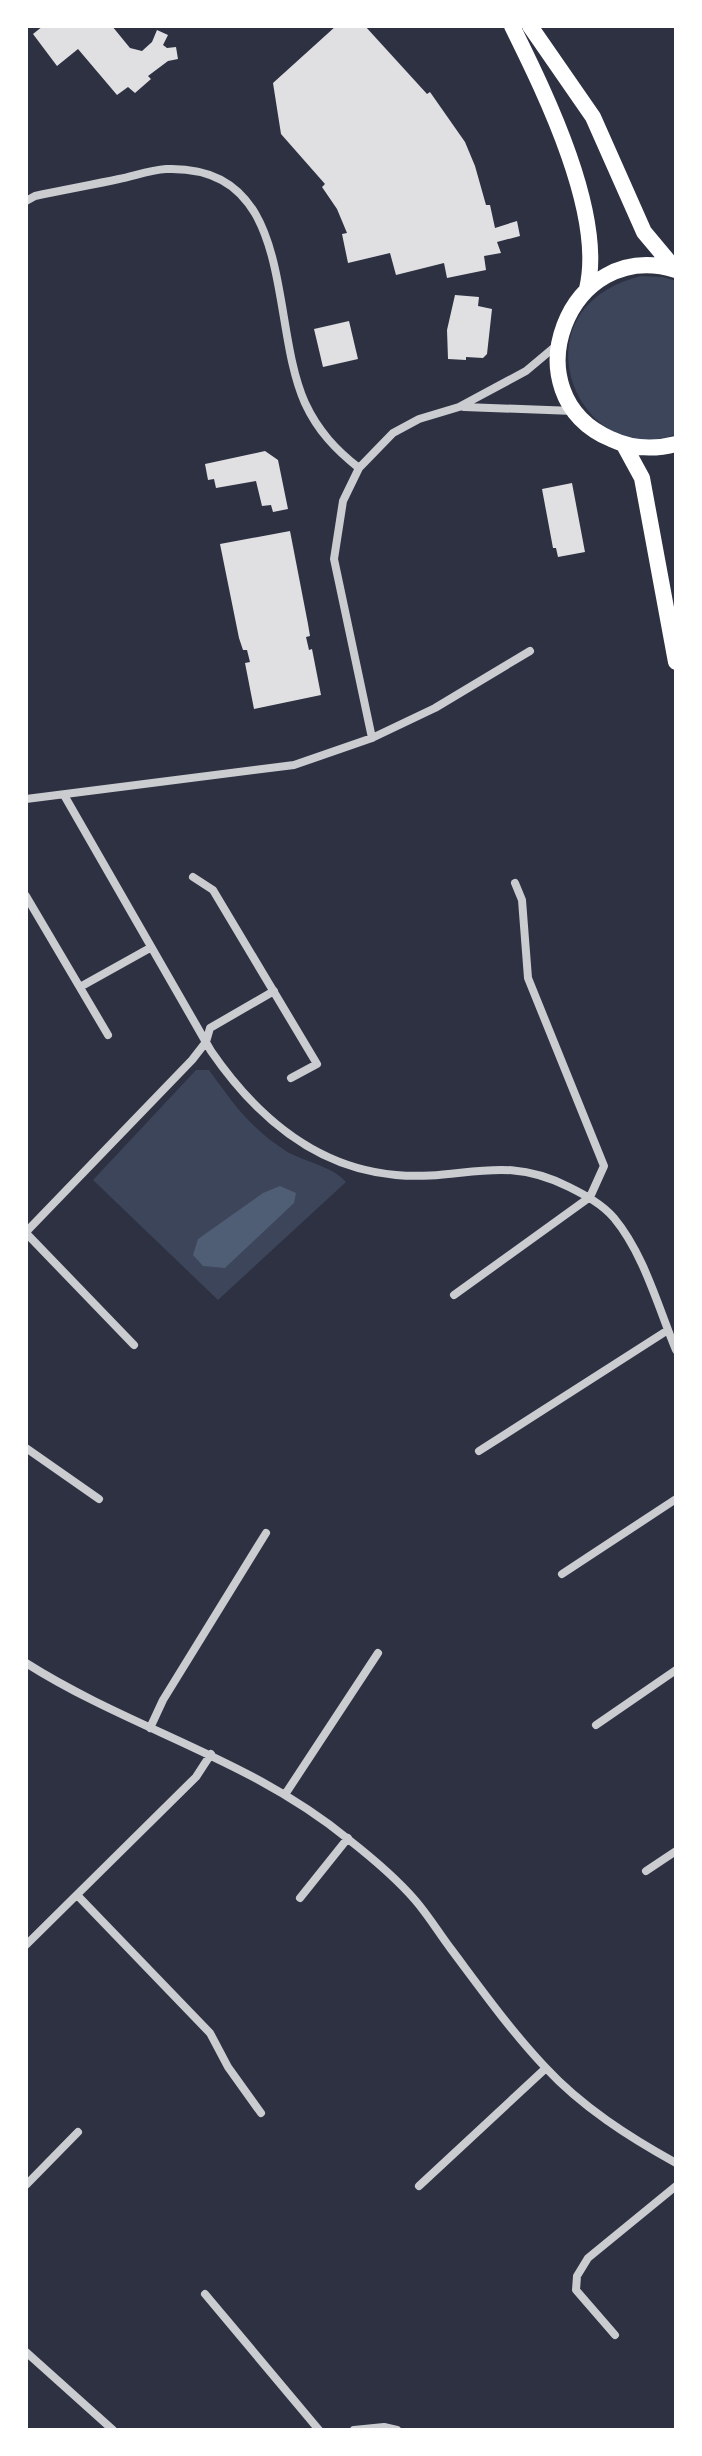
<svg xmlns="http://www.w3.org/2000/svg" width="702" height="2456" font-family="'Work Sans',sans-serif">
	<rect width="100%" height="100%" fill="#2d3142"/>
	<path fill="#3c4559" d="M 641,276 L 663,277 L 676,281 L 676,434 C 580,473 508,309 641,276 Z
		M 196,1070 L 209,1070 C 233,1103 250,1128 286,1151 C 306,1163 331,1165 346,1182 L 218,1300 L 93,1180 Z"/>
	<path fill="#4f5d75" d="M 280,1186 L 296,1193 L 294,1203 L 225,1268 L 203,1266 L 193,1255 L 198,1239 L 263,1193 Z"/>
	<path fill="#e0e0e3" d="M 43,26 L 112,26 L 130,48 L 142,51 L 152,42 L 157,30 L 168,35 L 163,45 L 167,48 L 176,47 L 178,59 L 168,61 L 148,76 L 151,79 L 135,93 L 128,87 L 117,95 L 78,49 L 57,66 L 33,34 Z
		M 336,26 L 365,26 L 427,94 L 430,92 L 465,142 L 475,166 L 486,205 L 490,205 L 495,228 L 517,221 L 520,236 L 497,242 L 501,253 L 484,256 L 486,270 L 447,278 L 444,263 L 396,275 L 390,253 L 348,263 L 342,234 L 347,233 L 337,209 L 322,187 L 325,184 L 281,134 L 273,83 Z
		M 455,295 L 479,297 L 478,306 L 492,309 L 487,354 L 483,358 L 466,357 L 466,360 L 448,359 L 447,330 Z
		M 349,321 L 358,359 L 323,367 L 314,329 Z
		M 265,451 L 278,460 L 288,509 L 273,512 L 271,505 L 262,506 L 256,481 L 216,488 L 214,479 L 208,480 L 205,464 Z
		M 572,483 L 585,552 L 558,557 L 556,548 L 553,548 L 542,489 Z
		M 290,531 L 308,624 L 310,636 L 306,637 L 309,650 L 312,649 L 321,695 L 254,709 L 245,663 L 250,662 L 247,650 L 243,650 L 239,638 L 220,544 Z"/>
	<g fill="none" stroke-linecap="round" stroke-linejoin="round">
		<path stroke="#caccd0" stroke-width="8" d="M 26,201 L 35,196 C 63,190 91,185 119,179 C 134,176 150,170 166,169 C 298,164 268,321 305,403 C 318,431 336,450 359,468
			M 464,407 L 574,411
			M 372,738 L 334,559 L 343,501 L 359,468 L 393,433 L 419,419 L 459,407 L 526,371 L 557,345
			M 64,795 L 211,1051 C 255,1115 314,1168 396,1175 C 463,1181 502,1153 569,1187 C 585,1195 602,1204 614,1218 C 644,1254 658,1307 676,1350
			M 26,799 L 294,765 L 372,738 L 435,708 L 530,651
			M 193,877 L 213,890 L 317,1064 L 291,1078
			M 515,883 L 522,900 L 528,978 L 604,1166 L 590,1197
			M 26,896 L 108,1035
			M 80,987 L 150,948
			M 26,1232 L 192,1060 L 206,1042 L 210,1028 L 274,991
			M 26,1233 L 134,1345
			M 454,1295 L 590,1197
			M 26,1448 L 99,1499
			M 479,1451 L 668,1330
			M 562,1574 L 676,1499
			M 26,1663 C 132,1730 249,1758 348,1839 C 371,1857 396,1878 415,1900 C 428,1915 439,1933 451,1949 C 481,1989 511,2031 545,2067 C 582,2107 629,2137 676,2163
			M 596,1725 L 676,1670
			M 150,1728 L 163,1700 L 266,1533
			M 286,1793 L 378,1653
			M 646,1871 L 676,1851
			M 78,1896 L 210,2033 L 228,2067 L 261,2113
			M 300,1898 L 348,1838
			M 26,1945 L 196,1777 L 211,1754
			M 26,2185 L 78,2132
			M 419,2186 L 546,2068
			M 205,2294 L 319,2430
			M 615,2335 L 576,2290 L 577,2276 L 588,2258 L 676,2186
			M 26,2352 L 113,2430
			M 354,2430 L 384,2427 L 397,2430"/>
		<path stroke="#fff" stroke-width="16" d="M 512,26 C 545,93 605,214 587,289
			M 530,26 L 593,117 L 644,232 L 675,269
			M 676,270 C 568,236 508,395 611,439 C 632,449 653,450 676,444
			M 624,445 L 642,478 L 676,662"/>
	</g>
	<rect width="702" height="2456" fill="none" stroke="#ffffff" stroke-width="56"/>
</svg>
